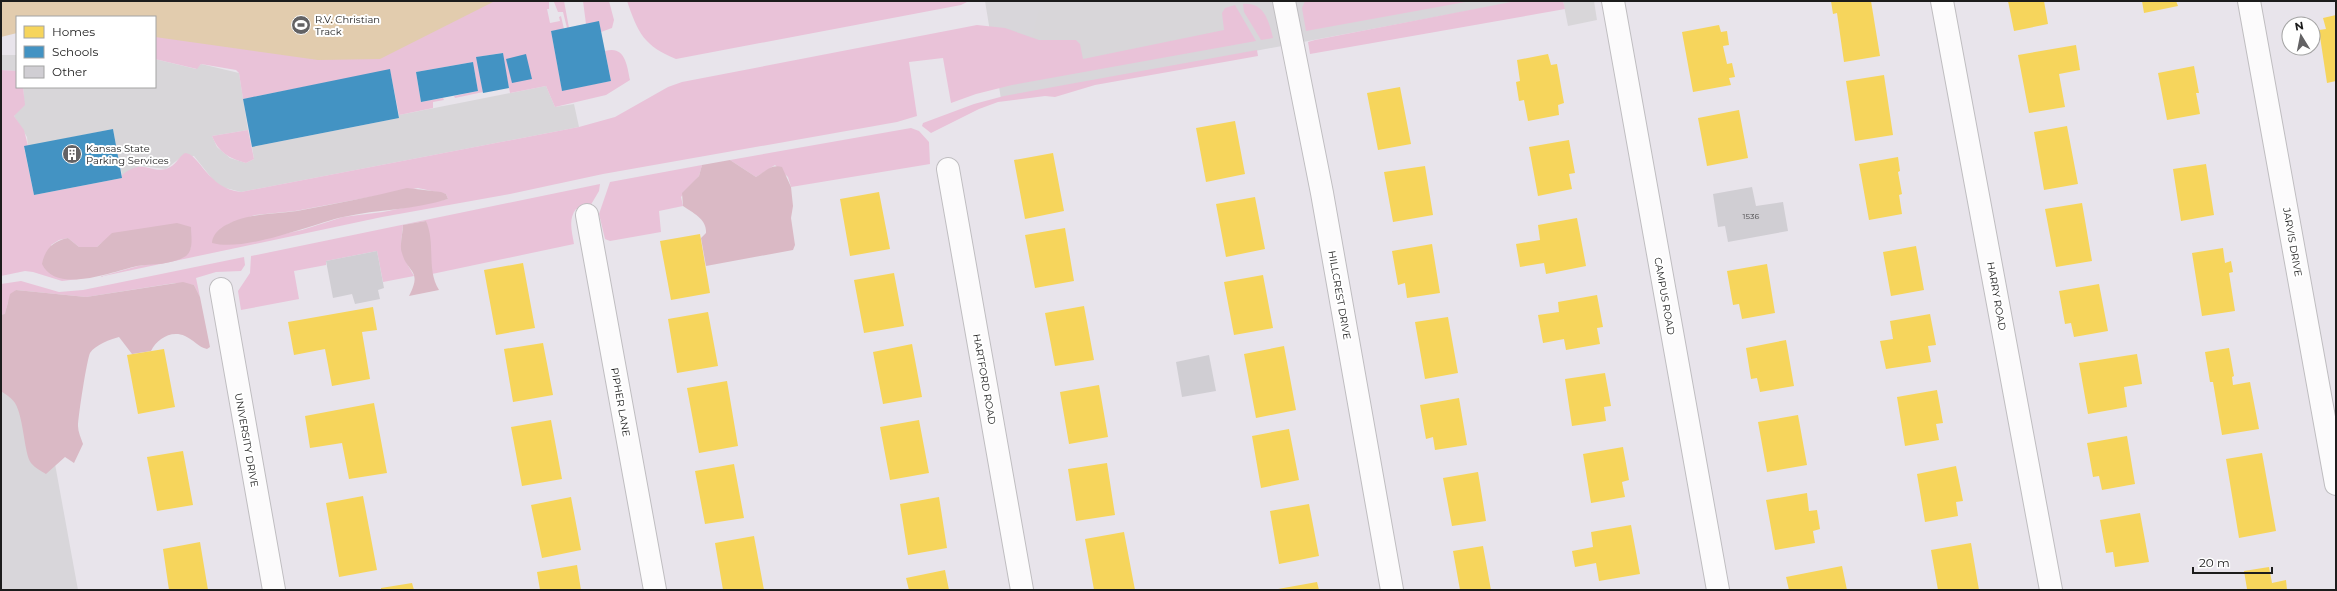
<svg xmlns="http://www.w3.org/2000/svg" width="2337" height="591" font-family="Montserrat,sans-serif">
	<rect width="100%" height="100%" fill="#e8e4eb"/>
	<path fill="#d8d6da" d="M 985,1 L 1520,1 L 1001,99 Z
		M 26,305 L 78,590 L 1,590 L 1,309 Z"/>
	<path fill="#d8d6d9" d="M 1046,1 L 1067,1 L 1075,9 L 1083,6 L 1085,1 L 1231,1 L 1232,6 L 1229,6 L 1221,17 L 1224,30 L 1083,59 L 1080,44 L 1076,40 L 1049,41 L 1032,38 L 1039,10 L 1043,12 L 1047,11 L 1042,5 Z
		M 1563,1 L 1594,1 L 1597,20 L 1568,26 Z
		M 1,55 L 17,55 L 17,71 L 1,70 Z
		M 155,59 L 196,69 L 201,64 L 239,73 L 248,130 L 212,136 L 217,147 L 230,158 L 246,163 L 254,159 L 252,147 L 399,118 L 399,115 L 546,86 L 555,107 L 574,104 L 579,127 L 241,192 L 222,187 L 214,181 L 194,156 L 180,158 L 166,169 L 140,166 L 122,175 L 113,129 L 28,146 L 27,137 L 14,116 L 24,98 L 23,87 L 155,87 Z"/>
	<path fill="#e9c2d8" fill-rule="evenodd" d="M 449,1 L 549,1 L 549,9 L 547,9 L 550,23 L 560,21 L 559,17 L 561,16 L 564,29 L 551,31 L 562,90 L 611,81 L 605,51 C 625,45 627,65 630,80 L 606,95 L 555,107 L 546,86 L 510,93 L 502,53 L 477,57 L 483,92 L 455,98 L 454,96 L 478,91 L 473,62 L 416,72 L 421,102 L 443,98 L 444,100 L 433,102 L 433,108 L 399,115 L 390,70 L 243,99 L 239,73 L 236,70 L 201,64 L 197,69 L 155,59 L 155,23 Z
		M 564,1 L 569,28 L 567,28 L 563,12 L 558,12 L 554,2 Z
		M 583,1 L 609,1 L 614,20 L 612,28 L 601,32 L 599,22 L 586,24 Z
		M 627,1 L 969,1 L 961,5 L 676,59 C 644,46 638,33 627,1 Z
		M 1305,1 L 1471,1 L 1306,31 L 1302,8 Z
		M 1516,1 L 1563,1 L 1565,9 L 1310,54 L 1308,42 L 1315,40 Z
		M 1243,4 C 1264,2 1269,21 1273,38 L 1261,40 L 1244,12 Z
		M 1235,5 L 1256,41 L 1012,85 L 976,94 L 951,103 L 943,58 L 909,62 L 917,116 L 897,122 L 603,174 L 510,194 L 382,217 L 99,277 L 138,266 L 170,261 L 191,248 L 191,227 C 166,227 114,228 97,247 L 79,247 L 68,238 L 59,240 L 51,245 L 75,279 L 87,278 L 62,281 L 33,272 L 25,271 L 1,276 L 1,70 L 17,71 L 17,87 L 23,87 L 25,105 L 14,116 L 24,130 L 28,146 L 24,147 L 34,195 L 122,178 L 122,175 C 143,158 149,173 166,169 C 176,166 178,157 185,153 C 199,153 208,189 241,192 L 579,127 L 615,117 L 668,87 L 682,82 L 977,25 L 1005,28 L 1039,40 L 1076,40 L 1080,44 L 1083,59 L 1224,30 L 1222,13 L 1225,8 ZM 418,188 L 446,194 L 448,199 L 383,212 L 343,217 L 302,230 L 238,244 L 217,232 L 228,224 L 255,215 L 295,211 Z
		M 1257,50 L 1258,56 L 1095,85 L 1055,97 L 1045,96 L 998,102 L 979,109 L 931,133 L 922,126 L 923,123 L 974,104 L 1004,96 Z
		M 911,128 L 919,131 L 929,142 L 930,164 L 791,187 L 788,177 L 775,165 L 756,177 L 730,160 Z
		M 248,130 L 254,159 L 246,163 C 230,159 218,152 212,136 Z
		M 702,165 L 699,176 L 681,197 L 683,206 L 659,211 L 661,232 L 610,241 L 605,239 L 599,214 L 610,182 Z
		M 600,184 L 599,191 L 589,208 L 576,209 C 568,219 572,232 574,244 L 432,274 L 426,221 L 403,225 L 401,243 L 406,262 L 414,276 L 383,282 L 377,251 L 326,261 L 326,265 L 294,271 L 299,299 L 241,310 L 238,291 L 250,273 L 251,256 Z
		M 244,257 L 245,265 L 241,271 L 216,272 L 196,278 L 200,297 L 194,285 L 175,283 L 86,297 L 16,290 L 8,302 L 5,314 L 1,315 L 1,284 L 21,281 L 59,292 L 83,290 Z"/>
	<path fill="#dab9c5" d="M 730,160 L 756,177 C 766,171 771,164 782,167 L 791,187 L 793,206 L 791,218 L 795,245 L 793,250 L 706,266 L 701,238 L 706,233 C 707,219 693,213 683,206 L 682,193 L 699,176 L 702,165 Z
		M 407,188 L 441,192 L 446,194 L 448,199 C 415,210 378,209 343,217 C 309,225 246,252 212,243 C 213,230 227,224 237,220 C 257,213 277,214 297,211 C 334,204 371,197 407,188 Z
		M 426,221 C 436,244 426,269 439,290 L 409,296 C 423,269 407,273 402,253 C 399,245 403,234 403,225 Z
		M 177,223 L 191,227 C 191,236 194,250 186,256 C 172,265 152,264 137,266 C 114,271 56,295 42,264 C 45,249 53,241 68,238 L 79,247 L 97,247 L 112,233 Z
		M 183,282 L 194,285 L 200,297 L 210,347 L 207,349 C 198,347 194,340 185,336 C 171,330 157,339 151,351 L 132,354 L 119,337 C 111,339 95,345 90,353 C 87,359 78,417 78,426 C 78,432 81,438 83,444 L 74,463 L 65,457 L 46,474 C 41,471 35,468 31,463 C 24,454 24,418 15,403 C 12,398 5,394 1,391 L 1,315 L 5,314 L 10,294 L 16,290 L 86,297 Z"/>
	<path fill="#e2ccae" d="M 1,1 L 495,1 L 380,59 L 318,60 L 155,37 L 155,17 L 17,17 L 17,33 L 1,37 Z"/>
	<path fill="#f6d55c" d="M 1831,1 L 1871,1 L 1880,56 L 1844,62 L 1837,13 L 1833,14 Z
		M 2008,1 L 2044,1 L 2048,24 L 2014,31 Z
		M 2142,1 L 2176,1 L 2178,6 L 2144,13 Z
		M 2336,15 L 2336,81 L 2327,83 L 2319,30 L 2326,29 L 2323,18 Z
		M 1719,25 L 1721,32 L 1727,31 L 1729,45 L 1723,46 L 1727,64 L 1732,63 L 1735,77 L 1729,78 L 1731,85 L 1693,92 L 1682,32 Z
		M 2076,45 L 2080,70 L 2059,74 L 2065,107 L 2029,113 L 2018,55 Z
		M 1548,54 L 1551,65 L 1557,64 L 1564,103 L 1558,105 L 1559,115 L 1528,121 L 1524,100 L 1519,101 L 1516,82 L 1520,81 L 1517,60 Z
		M 2194,66 L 2199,93 L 2196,93 L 2200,114 L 2167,120 L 2158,73 Z
		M 1884,75 L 1893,135 L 1855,141 L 1846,81 Z
		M 1400,87 L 1411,144 L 1378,150 L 1367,93 Z
		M 1739,110 L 1748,158 L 1707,166 L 1698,118 Z
		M 1235,121 L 1245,174 L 1206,182 L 1196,128 Z
		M 2067,126 L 2078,184 L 2044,190 L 2034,132 Z
		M 1569,140 L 1575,173 L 1569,174 L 1572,189 L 1538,196 L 1529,147 Z
		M 1053,153 L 1064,211 L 1025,219 L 1014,160 Z
		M 1898,157 L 1900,171 L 1898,172 L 1902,194 L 1899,195 L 1902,214 L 1869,220 L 1859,164 Z
		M 2206,164 L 2214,215 L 2181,221 L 2173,169 Z
		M 1425,166 L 1433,215 L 1393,222 L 1384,172 Z
		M 879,192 L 890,249 L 850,256 L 840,199 Z
		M 1255,197 L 1265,249 L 1226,257 L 1216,204 Z
		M 2082,203 L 2092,261 L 2056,267 L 2045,209 Z
		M 1577,218 L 1586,266 L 1546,274 L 1544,263 L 1520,267 L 1516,244 L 1540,240 L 1538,225 Z
		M 1065,228 L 1074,281 L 1035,288 L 1025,235 Z
		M 700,234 L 710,293 L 671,300 L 660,241 Z
		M 1432,244 L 1440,293 L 1407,298 L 1405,283 L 1398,285 L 1392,251 Z
		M 1916,246 L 1924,290 L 1891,296 L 1883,252 Z
		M 2223,248 L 2225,263 L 2231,261 L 2233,272 L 2229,273 L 2235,311 L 2202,316 L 2192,253 Z
		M 523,263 L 535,328 L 496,335 L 484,270 Z
		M 1767,264 L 1775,313 L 1742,319 L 1739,304 L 1733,305 L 1727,271 Z
		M 894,273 L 904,326 L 864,333 L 854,280 Z
		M 1263,275 L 1273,328 L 1234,335 L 1224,282 Z
		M 2099,284 L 2108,331 L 2074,337 L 2071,323 L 2065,324 L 2059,291 Z
		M 1597,295 L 1603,327 L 1597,328 L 1600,344 L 1566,350 L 1564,339 L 1543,343 L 1538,315 L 1559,312 L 1558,302 Z
		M 1084,306 L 1094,360 L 1055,366 L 1045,313 Z
		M 373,307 L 377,330 L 362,332 L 370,379 L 332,386 L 325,349 L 294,355 L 288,322 Z
		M 708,312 L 718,366 L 677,373 L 668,319 Z
		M 1930,314 L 1936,345 L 1928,346 L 1931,362 L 1886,369 L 1880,341 L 1893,339 L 1890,321 Z
		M 1448,317 L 1458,373 L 1425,379 L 1415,322 Z
		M 1786,340 L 1794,386 L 1760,392 L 1757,378 L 1751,379 L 1746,348 Z
		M 543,343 L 553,395 L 513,402 L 504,349 Z
		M 912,344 L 922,397 L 883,404 L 873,352 Z
		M 1284,346 L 1296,410 L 1256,418 L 1244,354 Z
		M 2229,348 L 2234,376 L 2232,377 L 2233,385 L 2250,382 L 2259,429 L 2222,435 L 2213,382 L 2210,382 L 2205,352 Z
		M 164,349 L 175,407 L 138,414 L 127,355 Z
		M 2137,354 L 2142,384 L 2124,387 L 2127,407 L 2088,414 L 2079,363 Z
		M 1605,373 L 1611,406 L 1604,407 L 1606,421 L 1572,426 L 1565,379 Z
		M 727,381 L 738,446 L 699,453 L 687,388 Z
		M 1099,385 L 1108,437 L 1069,444 L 1060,392 Z
		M 1937,390 L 1943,423 L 1936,424 L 1939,440 L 1905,446 L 1897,397 Z
		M 1459,398 L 1467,445 L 1435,450 L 1433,437 L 1426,439 L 1420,405 Z
		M 374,403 L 387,473 L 349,479 L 342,443 L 310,448 L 305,416 Z
		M 1798,415 L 1807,465 L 1767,472 L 1758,422 Z
		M 551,420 L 562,479 L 522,486 L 511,427 Z
		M 919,420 L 929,473 L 890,480 L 880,427 Z
		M 1289,429 L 1299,480 L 1261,488 L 1252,436 Z
		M 2127,436 L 2135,484 L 2102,490 L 2099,476 L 2093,477 L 2087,443 Z
		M 1623,447 L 1629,480 L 1622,482 L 1625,497 L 1591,503 L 1583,454 Z
		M 183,451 L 193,505 L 157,511 L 147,457 Z
		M 2262,453 L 2276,531 L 2239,538 L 2226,459 Z
		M 1107,463 L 1115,515 L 1076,521 L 1068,469 Z
		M 734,464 L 744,518 L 705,524 L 695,471 Z
		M 1956,466 L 1963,501 L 1956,502 L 1958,516 L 1925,522 L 1917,474 Z
		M 1478,472 L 1486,521 L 1452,526 L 1443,478 Z
		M 1807,493 L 1809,511 L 1817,510 L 1820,529 L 1813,531 L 1815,543 L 1775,550 L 1766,500 Z
		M 363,496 L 377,570 L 339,577 L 326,503 Z
		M 571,497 L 581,550 L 542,558 L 531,505 Z
		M 939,497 L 947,548 L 908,555 L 900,504 Z
		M 1309,504 L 1319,556 L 1279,564 L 1270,511 Z
		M 2140,513 L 2149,562 L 2115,567 L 2113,552 L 2106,553 L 2100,520 Z
		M 1631,525 L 1640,574 L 1599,581 L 1596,563 L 1575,567 L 1572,551 L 1593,547 L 1591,532 Z
		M 1124,532 L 1135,590 L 1094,590 L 1085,539 Z
		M 754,536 L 764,590 L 723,590 L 715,543 Z
		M 200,542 L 208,590 L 169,590 L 163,549 Z
		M 1971,543 L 1979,590 L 1938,590 L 1931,550 Z
		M 1483,546 L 1491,590 L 1460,590 L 1453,551 Z
		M 577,565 L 581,590 L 540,590 L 537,572 Z
		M 1842,566 L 1847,590 L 1789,590 L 1786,577 Z
		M 2269,567 L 2272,583 L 2286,580 L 2287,590 L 2247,589 L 2244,571 Z
		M 945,570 L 949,590 L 909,590 L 906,578 Z
		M 1317,582 L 1319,590 L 1278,590 L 1278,589 Z
		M 412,583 L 414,590 L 381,590 L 381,588 Z"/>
	<path fill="#4393c3" d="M 599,21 L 611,81 L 562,91 L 551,31 Z
		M 503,53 L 509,88 L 483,93 L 476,57 Z
		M 526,54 L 532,79 L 512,83 L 506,59 Z
		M 473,62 L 478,91 L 421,102 L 416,72 Z
		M 390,69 L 399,118 L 252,147 L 243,99 Z
		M 113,129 L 122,178 L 34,195 L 24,146 Z"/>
	<path fill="#d0ced3" d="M 1752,187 L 1756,206 L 1783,202 L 1788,231 L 1728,242 L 1725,226 L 1718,227 L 1713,194 Z
		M 377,251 L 384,288 L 378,290 L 380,299 L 355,304 L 352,294 L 333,298 L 326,261 Z
		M 1209,355 L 1216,391 L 1182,397 L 1176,362 Z"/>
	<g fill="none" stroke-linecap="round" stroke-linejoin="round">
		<g stroke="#bfbdc0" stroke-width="24">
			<path id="minor" d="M 1284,1 L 1322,193 L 1392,590
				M 1613,1 L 1718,590
				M 1942,1 L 2051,590
				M 2249,1 L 2336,484
				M 948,169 L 1022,590
				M 587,215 L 655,590
				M 221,289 L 274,590"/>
		</g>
		<use href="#minor" stroke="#fcfbfc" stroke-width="22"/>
	</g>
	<defs>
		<g id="stadium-disc" transform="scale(1)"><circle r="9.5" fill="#636264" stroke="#fff"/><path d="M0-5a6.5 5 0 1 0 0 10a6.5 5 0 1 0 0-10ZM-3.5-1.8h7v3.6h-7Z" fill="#fff"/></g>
		<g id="building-disc" transform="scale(1)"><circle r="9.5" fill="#636264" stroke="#fff"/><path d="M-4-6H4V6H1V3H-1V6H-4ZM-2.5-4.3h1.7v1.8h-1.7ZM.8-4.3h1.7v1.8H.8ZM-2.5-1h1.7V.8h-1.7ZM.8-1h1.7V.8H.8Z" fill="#fff"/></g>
	</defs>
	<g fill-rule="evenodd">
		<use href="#stadium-disc" x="301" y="25"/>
		<use href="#building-disc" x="72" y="154"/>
	</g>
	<g text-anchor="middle" stroke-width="4" stroke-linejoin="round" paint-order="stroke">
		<g font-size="8" fill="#4b4a4c">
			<text x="1751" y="219">1536</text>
		</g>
		<g font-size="10" fill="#1c1c1c" stroke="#fff" text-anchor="start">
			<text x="315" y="23">R.V. Christian<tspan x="315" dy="12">Track</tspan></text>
			<text x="86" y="152">Kansas State<tspan x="86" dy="12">Parking Services</tspan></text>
		</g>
		<g font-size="10" fill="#1c1c1c" stroke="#fff">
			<text transform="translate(2293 242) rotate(80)" y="4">JARVIS DRIVE</text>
			<text transform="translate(1340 295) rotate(80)" y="4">HILLCREST DRIVE</text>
			<text transform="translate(1665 296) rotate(80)" y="4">CAMPUS ROAD</text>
			<text transform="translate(1997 296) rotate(80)" y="4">HARRY ROAD</text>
			<text transform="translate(985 379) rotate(80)" y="4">HARTFORD ROAD</text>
			<text transform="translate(621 402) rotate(80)" y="4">PIPHER LANE</text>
			<text transform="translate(247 440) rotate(80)" y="4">UNIVERSITY DRIVE</text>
		</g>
	</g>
	<rect width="2337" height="591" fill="none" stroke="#1c1c1c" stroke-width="4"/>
	<rect x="16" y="16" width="140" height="72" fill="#ffffff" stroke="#a4a4a4"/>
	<rect x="24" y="26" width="20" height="12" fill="#f6d55c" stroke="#a4a4a4"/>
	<text x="52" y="36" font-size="12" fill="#1c1c1c">Homes</text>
	<rect x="24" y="46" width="20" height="12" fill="#4393c3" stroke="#a4a4a4"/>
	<text x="52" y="56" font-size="12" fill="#1c1c1c">Schools</text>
	<rect x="24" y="66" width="20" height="12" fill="#d0ced3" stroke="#a4a4a4"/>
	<text x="52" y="76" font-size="12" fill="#1c1c1c">Other</text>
	<g transform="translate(2301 36) rotate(350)"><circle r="19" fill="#ffffff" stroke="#a4a4a4"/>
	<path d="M0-3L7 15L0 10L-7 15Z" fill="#636264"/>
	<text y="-6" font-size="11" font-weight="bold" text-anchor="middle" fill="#1c1c1c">N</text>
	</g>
	<path d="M2193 567v6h79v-6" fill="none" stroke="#1c1c1c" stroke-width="2"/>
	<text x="2199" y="567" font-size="12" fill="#1c1c1c" stroke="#ffffff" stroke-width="3" paint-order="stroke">20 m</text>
</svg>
